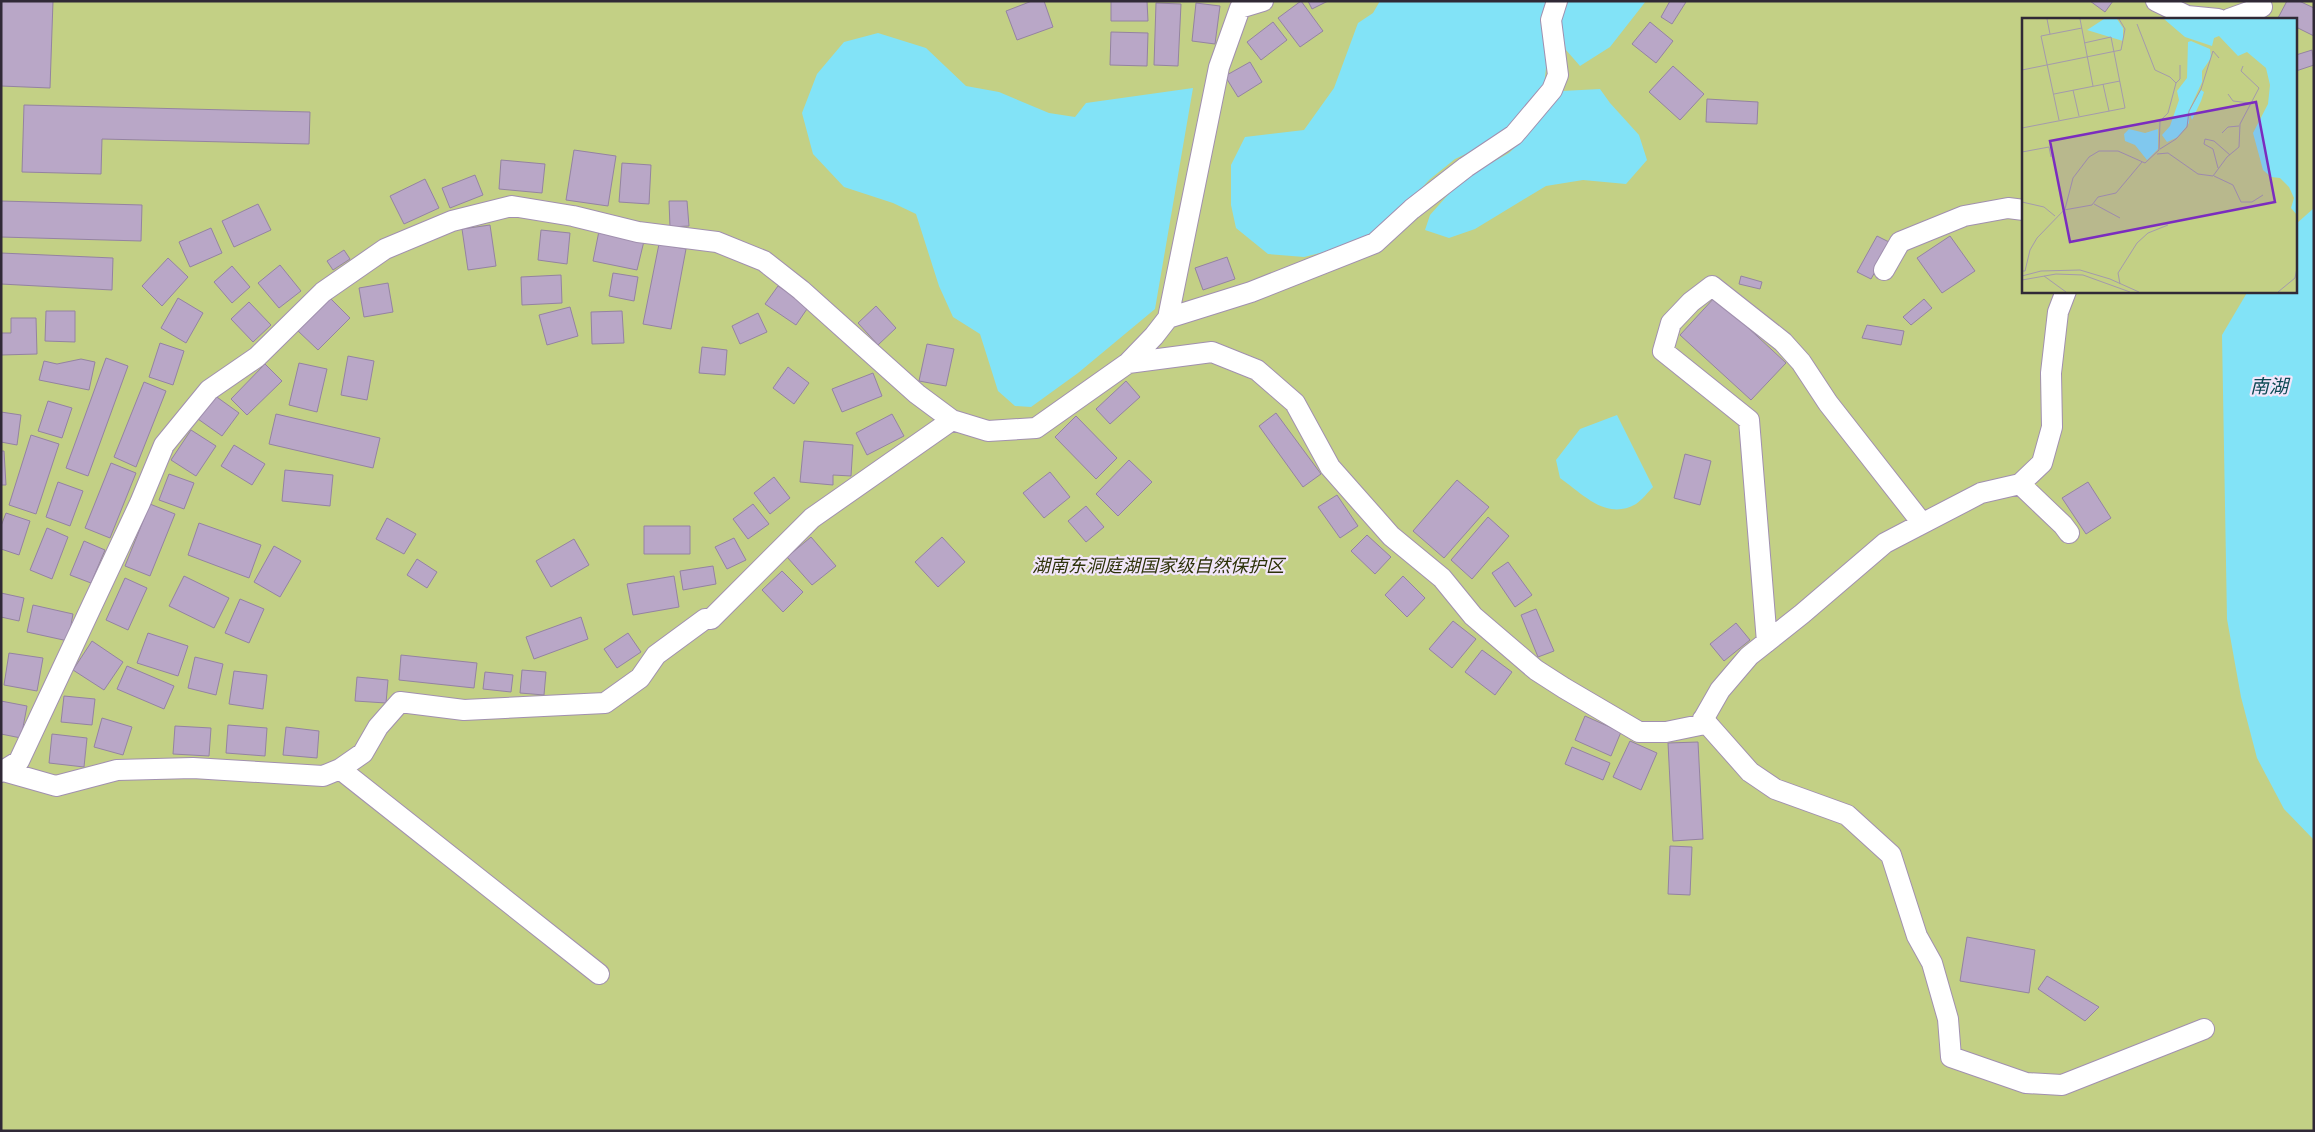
<svg xmlns="http://www.w3.org/2000/svg" width="2315" height="1132" font-family="Spectral,'Noto Sans SC',serif">
	<rect width="100%" height="100%" fill="#f2e6fa"/>
	<path fill="#c3d085" fill-rule="evenodd" d="M 1,1 L 2314,1 L 2314,1131 L 1,1131 ZM 2024,19 L 2296,19 L 2296,291 L 2024,291 Z"/>
	<path fill="#82e3f7" d="M 1380,1 L 1550,1 L 1544,20 L 1546,67 L 1544,87 L 1509,134 L 1455,159 L 1429,180 L 1393,219 L 1361,239 L 1328,251 L 1304,257 L 1268,254 L 1236,228 L 1231,205 L 1231,165 L 1245,137 L 1304,130 L 1334,88 L 1358,23 L 1373,13 Z
		M 1564,1 L 1646,1 L 1610,47 L 1580,66 L 1566,50 L 1558,20 Z
		M 878,33 L 926,48 L 966,86 L 999,92 L 1049,113 L 1075,117 L 1086,103 L 1193,88 L 1155,309 L 1078,373 L 1031,407 L 1015,406 L 998,391 L 980,334 L 953,317 L 939,286 L 916,214 L 893,203 L 844,187 L 813,154 L 802,113 L 817,74 L 844,42 Z
		M 1600,89 L 1610,103 L 1639,135 L 1647,160 L 1626,184 L 1583,180 L 1546,186 L 1475,229 L 1449,238 L 1425,230 L 1430,215 L 1462,179 L 1509,153 L 1531,131 L 1562,91 Z
		M 2314,208 L 2314,840 L 2284,809 L 2257,758 L 2241,697 L 2227,619 L 2222,335 L 2248,291 L 2296,291 L 2296,224 Z
		M 1617,415 L 1653,487 C 1648,492 1642,500 1636,504 C 1606,521 1583,494 1560,478 L 1556,460 L 1580,429 Z"/>
	<path fill="#b9a7c7" stroke="#9483a1" d="M 1,1 L 53,1 L 50,88 L 1,86 Z
		M 1032,1 L 1044,1 L 1053,27 L 1017,40 L 1006,11 Z
		M 1111,1 L 1147,1 L 1148,21 L 1111,21 Z
		M 1301,1 L 1323,31 L 1300,47 L 1278,18 Z
		M 1308,1 L 1328,1 L 1312,9 Z
		M 1670,1 L 1686,2 L 1672,24 L 1661,17 Z
		M 2090,1 L 2113,1 L 2105,12 Z
		M 2287,1 L 2299,1 L 2314,8 L 2314,36 L 2296,27 L 2296,19 L 2278,18 Z
		M 1156,3 L 1181,4 L 1178,66 L 1154,65 Z
		M 1196,3 L 1220,6 L 1215,44 L 1192,41 Z
		M 1273,22 L 1287,40 L 1261,60 L 1247,42 Z
		M 1650,22 L 1673,41 L 1656,63 L 1632,44 Z
		M 1111,32 L 1148,33 L 1147,66 L 1110,65 Z
		M 2312,50 L 2314,65 L 2296,71 L 2296,55 Z
		M 1250,62 L 1262,82 L 1238,97 L 1225,76 Z
		M 1673,66 L 1704,94 L 1680,120 L 1649,92 Z
		M 1707,99 L 1758,102 L 1757,124 L 1706,122 Z
		M 24,105 L 310,112 L 309,144 L 102,139 L 101,174 L 22,172 Z
		M 574,150 L 616,156 L 608,206 L 566,200 Z
		M 501,160 L 545,164 L 542,193 L 499,189 Z
		M 622,163 L 651,165 L 649,204 L 619,202 Z
		M 475,175 L 483,195 L 450,208 L 442,188 Z
		M 425,179 L 439,208 L 404,224 L 390,196 Z
		M 1,201 L 142,205 L 141,241 L 1,237 Z
		M 669,201 L 687,201 L 689,226 L 670,227 Z
		M 258,204 L 271,230 L 234,247 L 222,221 Z
		M 490,225 L 496,266 L 468,270 L 462,229 Z
		M 211,228 L 222,253 L 190,267 L 179,242 Z
		M 541,230 L 570,233 L 567,264 L 538,260 Z
		M 599,231 L 644,241 L 637,270 L 593,261 Z
		M 1877,236 L 1891,243 L 1871,279 L 1857,272 Z
		M 1950,236 L 1975,271 L 1942,293 L 1917,258 Z
		M 659,244 L 686,249 L 671,329 L 643,324 Z
		M 344,250 L 350,259 L 333,270 L 327,261 Z
		M 1,253 L 113,258 L 112,290 L 1,284 Z
		M 1227,257 L 1235,279 L 1203,290 L 1195,268 Z
		M 168,258 L 188,277 L 162,306 L 142,286 Z
		M 280,265 L 301,291 L 279,308 L 258,283 Z
		M 232,266 L 250,287 L 232,303 L 214,282 Z
		M 613,273 L 638,277 L 634,301 L 609,296 Z
		M 561,275 L 562,303 L 522,305 L 521,277 Z
		M 1741,276 L 1762,282 L 1760,289 L 1739,284 Z
		M 388,283 L 393,312 L 364,317 L 359,288 Z
		M 778,286 L 809,306 L 796,325 L 765,304 Z
		M 329,297 L 350,318 L 318,350 L 297,330 Z
		M 1715,297 L 1786,363 L 1751,400 L 1680,335 Z
		M 178,298 L 203,313 L 186,343 L 161,328 Z
		M 1924,299 L 1932,308 L 1911,325 L 1903,317 Z
		M 249,302 L 271,325 L 253,342 L 231,319 Z
		M 876,306 L 896,328 L 878,345 L 858,323 Z
		M 570,307 L 578,336 L 547,345 L 539,315 Z
		M 46,311 L 75,311 L 75,342 L 45,341 Z
		M 622,311 L 624,343 L 592,344 L 591,312 Z
		M 758,313 L 767,332 L 740,344 L 732,326 Z
		M 11,318 L 36,318 L 37,354 L 1,355 L 1,333 L 11,333 Z
		M 1867,325 L 1904,331 L 1901,345 L 1862,338 Z
		M 160,343 L 184,351 L 173,385 L 149,377 Z
		M 927,344 L 954,349 L 946,386 L 919,381 Z
		M 702,347 L 727,350 L 725,375 L 699,373 Z
		M 348,356 L 374,361 L 367,400 L 341,395 Z
		M 106,358 L 128,366 L 88,476 L 66,468 Z
		M 81,359 L 95,362 L 89,390 L 39,380 L 44,361 L 57,364 Z
		M 299,363 L 327,369 L 317,412 L 289,405 Z
		M 265,364 L 282,381 L 247,415 L 231,399 Z
		M 788,367 L 809,383 L 794,404 L 773,388 Z
		M 873,373 L 882,396 L 842,412 L 832,389 Z
		M 1126,381 L 1140,397 L 1110,424 L 1096,409 Z
		M 144,382 L 166,391 L 136,467 L 114,457 Z
		M 214,395 L 239,413 L 222,436 L 198,419 Z
		M 48,401 L 72,408 L 62,438 L 38,431 Z
		M 1,412 L 21,415 L 17,445 L 1,442 Z
		M 1276,413 L 1321,474 L 1303,487 L 1259,426 Z
		M 276,414 L 380,438 L 373,468 L 269,444 Z
		M 892,414 L 904,436 L 867,455 L 856,433 Z
		M 1076,416 L 1117,458 L 1096,479 L 1055,437 Z
		M 191,430 L 216,446 L 196,476 L 171,460 Z
		M 31,435 L 59,444 L 36,514 L 9,505 Z
		M 804,441 L 853,445 L 851,476 L 833,475 L 833,485 L 800,482 Z
		M 234,445 L 265,464 L 252,485 L 221,466 Z
		M 1,451 L 4,451 L 6,485 L 1,485 Z
		M 1685,454 L 1711,461 L 1700,505 L 1674,498 Z
		M 1129,460 L 1152,482 L 1118,516 L 1096,494 Z
		M 111,463 L 136,473 L 110,538 L 85,528 Z
		M 285,470 L 333,475 L 330,506 L 282,501 Z
		M 1050,472 L 1070,497 L 1044,518 L 1023,493 Z
		M 169,474 L 194,483 L 184,509 L 159,500 Z
		M 774,477 L 790,498 L 770,514 L 754,493 Z
		M 1457,480 L 1489,507 L 1444,558 L 1413,531 Z
		M 58,482 L 83,491 L 70,526 L 46,517 Z
		M 2088,482 L 2111,518 L 2086,534 L 2062,498 Z
		M 1337,495 L 1358,526 L 1340,538 L 1318,507 Z
		M 150,504 L 175,514 L 150,576 L 125,566 Z
		M 753,504 L 769,524 L 748,539 L 733,519 Z
		M 1086,506 L 1104,527 L 1086,542 L 1068,521 Z
		M 6,513 L 30,521 L 19,555 L 1,549 L 1,526 Z
		M 1488,517 L 1509,536 L 1472,579 L 1451,560 Z
		M 387,518 L 416,534 L 404,554 L 376,539 Z
		M 199,523 L 261,545 L 249,578 L 188,555 Z
		M 644,526 L 690,526 L 690,554 L 644,554 Z
		M 47,528 L 68,537 L 52,579 L 30,570 Z
		M 1367,535 L 1391,557 L 1375,574 L 1351,551 Z
		M 811,537 L 836,566 L 812,585 L 787,557 Z
		M 942,537 L 965,562 L 938,587 L 915,562 Z
		M 734,538 L 746,560 L 727,569 L 715,547 Z
		M 574,539 L 589,565 L 551,587 L 536,561 Z
		M 84,541 L 105,550 L 91,583 L 70,575 Z
		M 274,546 L 301,561 L 280,597 L 254,582 Z
		M 417,559 L 437,572 L 427,588 L 407,575 Z
		M 1508,562 L 1532,595 L 1515,607 L 1492,573 Z
		M 713,566 L 716,584 L 683,590 L 680,571 Z
		M 782,571 L 803,592 L 783,612 L 762,590 Z
		M 184,576 L 229,598 L 214,628 L 169,606 Z
		M 674,576 L 679,607 L 633,615 L 627,584 Z
		M 1403,576 L 1425,598 L 1407,617 L 1385,595 Z
		M 125,578 L 147,588 L 128,630 L 106,620 Z
		M 1,593 L 24,598 L 19,621 L 1,617 Z
		M 240,599 L 264,609 L 249,643 L 225,633 Z
		M 33,605 L 73,614 L 68,641 L 27,632 Z
		M 1536,609 L 1554,651 L 1538,657 L 1521,615 Z
		M 581,617 L 588,639 L 534,659 L 526,637 Z
		M 1453,621 L 1476,639 L 1452,668 L 1429,649 Z
		M 1736,623 L 1750,640 L 1724,661 L 1710,644 Z
		M 148,633 L 188,646 L 178,676 L 137,663 Z
		M 628,633 L 641,652 L 617,668 L 604,649 Z
		M 92,641 L 123,662 L 104,690 L 73,670 Z
		M 1482,650 L 1512,672 L 1495,695 L 1465,672 Z
		M 9,653 L 43,658 L 37,691 L 4,685 Z
		M 401,655 L 477,663 L 474,688 L 399,680 Z
		M 195,657 L 223,664 L 216,695 L 188,688 Z
		M 127,666 L 174,686 L 164,709 L 117,689 Z
		M 522,670 L 546,672 L 544,695 L 520,693 Z
		M 234,671 L 267,675 L 263,709 L 229,704 Z
		M 485,672 L 513,675 L 511,692 L 483,689 Z
		M 357,677 L 388,680 L 386,703 L 355,701 Z
		M 64,696 L 95,699 L 92,725 L 61,722 Z
		M 1,701 L 27,706 L 21,738 L 1,734 Z
		M 1585,716 L 1621,732 L 1611,756 L 1575,740 Z
		M 102,718 L 132,727 L 123,755 L 94,747 Z
		M 228,725 L 267,728 L 265,756 L 226,753 Z
		M 175,726 L 211,728 L 209,756 L 173,754 Z
		M 286,727 L 319,731 L 317,758 L 283,755 Z
		M 52,734 L 87,738 L 84,767 L 49,763 Z
		M 1630,741 L 1657,753 L 1641,790 L 1613,777 Z
		M 1698,742 L 1703,839 L 1673,841 L 1668,743 Z
		M 1572,747 L 1610,763 L 1603,780 L 1565,764 Z
		M 1670,846 L 1692,847 L 1690,895 L 1668,894 Z
		M 1967,937 L 2035,950 L 2029,993 L 1960,981 Z
		M 2047,976 L 2099,1007 L 2085,1021 L 2038,989 Z"/>
	<g fill="none" stroke-linecap="round" stroke-linejoin="round">
		<g stroke="#a190af" stroke-width="22">
			<path id="minor" d="M 2156,1 L 2187,16 L 2218,19
				M 2229,19 L 2262,7
				M 1884,270 L 1900,242 L 1964,216 L 2008,208 L 2024,210
				M 1168,318 L 1251,292 L 1375,243 L 1412,209 L 1466,167 L 1514,135 L 1552,90 L 1558,75 L 1551,20 L 1557,1
				M 1128,363 L 1212,352 L 1257,370 L 1295,403 L 1330,467 L 1391,536 L 1442,578 L 1473,616 L 1536,670 L 1564,688 L 1639,732 L 1666,732 L 1700,725 L 1720,690 L 1749,656 L 1802,614 L 1885,543 L 1981,493 L 2020,484 L 2042,463 L 2052,427 L 2051,373 L 2058,312 L 2066,291
				M 2020,484 L 2063,525 L 2069,533
				M 1767,642 L 1749,420 L 1663,351 L 1671,323 L 1691,302 L 1712,286 L 1783,342 L 1801,362 L 1828,403 L 1922,523
				M 1703,719 L 1750,772 L 1775,789 L 1847,815 L 1891,855 L 1917,936 L 1932,963 L 1948,1019 L 1951,1057 L 2026,1083 L 2062,1085 L 2204,1029
				M 340,769 L 599,974
				M 3,771 L 56,786 L 117,770 L 193,768 L 323,776 L 340,769 L 363,753 L 378,727 L 400,702 L 464,710 L 605,703 L 640,678 L 656,655 L 705,619 L 711,619 L 812,518 L 952,420
				M 1,772 L 19,761 L 140,503 L 164,445 L 209,390 L 257,357 L 323,292 L 385,249 L 452,221 L 512,206 L 573,216 L 638,232 L 717,242 L 764,261 L 801,290 L 917,394 L 952,420 L 988,431 L 1036,428 L 1128,363 L 1154,336 L 1168,318 L 1219,67 L 1240,8 L 1263,1"/>
		</g>
		<use href="#minor" stroke="#fff" stroke-width="20"/>
	</g>
	<g text-anchor="middle" stroke-width="4.5" stroke-linejoin="round" paint-order="stroke">
		<g font-size="18" font-style="italic" fill="#2c3108" stroke="#f2e6fa">
			<text x="1158" y="572">湖南东洞庭湖国家级自然保护区</text>
		</g>
		<g font-size="19" font-style="italic" fill="#0d4954" stroke="#f2e6fa">
			<text x="2269" y="393">南湖</text>
		</g>
	</g>
	<g transform="translate(2022 18)">
		<rect width="275" height="275" fill="#f2e6fa"/>
		<path d="M 0,1 L 275,1 L 275,274 L 0,274 Z" fill="#c3d085"/>
		<path d="M 82,1 L 95,1 L 101,10 L 101,23 L 65,12 ZM 142,1 L 275,1 L 275,197 L 269,190 L 272,180 L 267,169 L 258,160 L 249,159 L 241,152 L 231,115 L 246,86 L 248,67 L 244,50 L 225,34 L 216,38 L 197,18 L 192,20 L 190,28 L 163,19 ZM 169,23 L 188,31 L 189,40 L 180,53 L 180,64 L 168,90 L 167,105 L 156,119 L 145,124 L 140,117 L 148,108 L 157,82 L 155,73 L 165,60 L 166,24 ZM 179,72 L 182,74 L 179,83 L 170,102 L 167,93 ZM 107,111 L 123,115 L 136,111 L 136,131 L 125,142 L 113,127 L 103,123 L 102,116 Z" fill="#82e3f7"/>
		<path fill="none" stroke="#a49aac" stroke-width="1" d="M 25,1 L 28,16M 58,1 L 71,68M 0,52 L 99,32 L 103,11 L 97,1M 154,65 L 158,61 L 158,47M 81,66 L 87,93M 51,72 L 57,98M 32,76 L 98,63M 206,76 L 211,83 L 228,85M 37,102 L 19,18 L 60,10M 0,110 L 103,90 L 89,19 L 62,25M 200,115 L 206,109 L 217,108M 138,131 L 154,121 L 165,109 L 167,93 L 179,71 L 191,33 L 197,40M 0,134 L 27,129 L 29,139M 135,136 L 146,135 L 176,156 L 191,158 L 205,139 L 217,129 L 218,106 L 237,70 L 219,53 L 221,48M 196,150 L 191,131 L 182,126 L 183,121 L 192,123 L 208,137M 192,158 L 211,167 L 219,184 L 230,184 L 241,177M 0,184 L 22,189 L 33,198M 72,186 L 98,200M 42,192 L 70,187 L 76,179 L 94,175 L 120,144M 0,253 L 3,253 L 8,232 L 15,220 L 43,191 L 51,160 L 67,139 L 77,133 L 96,133 L 123,145 L 137,132 L 138,103 L 146,95 L 154,65 L 148,59 L 133,52 L 115,6M 0,258 L 19,253 L 58,252 L 88,261 L 117,274M 22,258 L 44,274M 0,262 L 34,256 L 61,257 L 108,274M 98,266 L 96,255 L 115,225 L 126,215 L 146,207M 256,274 L 273,260 L 275,250"/>
		<path fill="#7b2cbf" fill-opacity="0.15" stroke="#7b2cbf" stroke-width="2.5" d="M 234,84 L 253,184 L 48,224 L 28,123 Z"/>
		<rect width="275" height="275" fill="none" stroke="#302936" stroke-width="2.5"/>
	</g>
	<rect width="2315" height="1132" fill="none" stroke="#302936" stroke-width="5"/>
</svg>
